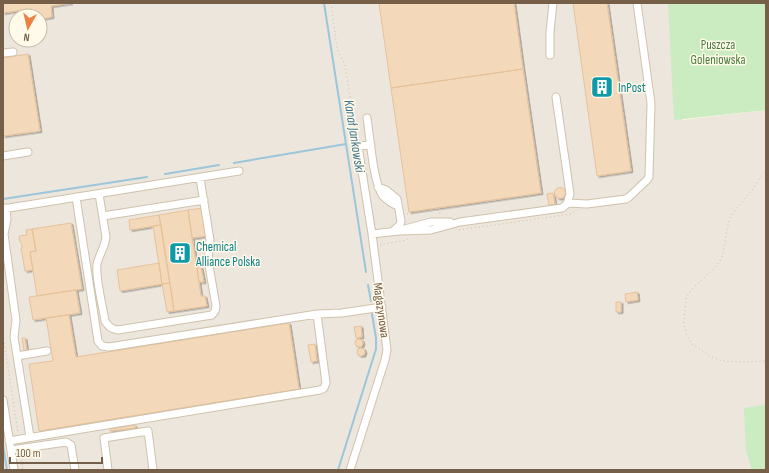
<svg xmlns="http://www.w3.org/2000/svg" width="769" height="473" font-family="'Sofia Sans Condensed',sans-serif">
	<defs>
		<filter id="shadow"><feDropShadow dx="2" dy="1.5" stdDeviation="0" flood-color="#0004"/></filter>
	</defs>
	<rect width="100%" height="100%" fill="#fdf7e2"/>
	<path fill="#ece6dd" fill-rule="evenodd" d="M 3,3 L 673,3 L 683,120 L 766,110 L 766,470 L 3,470 ZM 16,16 L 40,16 L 40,40 L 16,40 Z"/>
	<path fill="#cbebc0" d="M 668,3 L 766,3 L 766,110 L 674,120 Z
		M 766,405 L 766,470 L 752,470 L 746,451 L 744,408 Z"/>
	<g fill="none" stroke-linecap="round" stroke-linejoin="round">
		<path stroke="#9cc6d9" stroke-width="2" d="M 324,3 L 366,272
			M 234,163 L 346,144
			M 165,174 L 219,165
			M 3,199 L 147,177
			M 368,285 L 371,301
			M 3,446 L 7,470
			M 338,470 L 376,349 L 376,338 L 372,314"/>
	</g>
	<path fill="#f3d9b9" stroke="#e6c299" filter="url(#shadow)" d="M 3,3 L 71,3 L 51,6 L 52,17 L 40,19 L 40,16 L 30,16 L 29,9 L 3,13 Z
		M 379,3 L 514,3 L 523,69 L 391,88 Z
		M 573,3 L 607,3 L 631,171 L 597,176 Z
		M 28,54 L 40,131 L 3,136 L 3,58 Z
		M 523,69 L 541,193 L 409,212 L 391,88 Z
		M554.5 193a5.5 5.5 0 1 1 11 0a5.5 5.5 0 1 1-11 0Z
		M 553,193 L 555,204 L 549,205 L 547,194 Z
		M 203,208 L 207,236 L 192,238 L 188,210 Z
		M 188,210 L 201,296 L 205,296 L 207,306 L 174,311 L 159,215 Z
		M 159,215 L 161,225 L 130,230 L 129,220 Z
		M 71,223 L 82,289 L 37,296 L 30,252 L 36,251 L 32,229 Z
		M 161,225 L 170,283 L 162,284 L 153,226 Z
		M 32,229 L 36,251 L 30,252 L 33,270 L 25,271 L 21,248 L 22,248 L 21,242 L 20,242 L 19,236 L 27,235 L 26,230 Z
		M 159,263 L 162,284 L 120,291 L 117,270 Z
		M 197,267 L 201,267 L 204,282 L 199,282 Z
		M 170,283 L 174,311 L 167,312 L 162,284 Z
		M 76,290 L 80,313 L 33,320 L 29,297 Z
		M 637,292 L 638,300 L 626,302 L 625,294 Z
		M 616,302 L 621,302 L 621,312 L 616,312 Z
		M 69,315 L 76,357 L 289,323 L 299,389 L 39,431 L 29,364 L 53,361 L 46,318 Z
		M 361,326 L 362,337 L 356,338 L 354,327 Z
		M 22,338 L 25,338 L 27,351 L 24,351 Z
		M355 343a4 4 0 1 1 8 0a4 4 0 1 1-8 0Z
		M 315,344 L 317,361 L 311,362 L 308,345 Z
		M357 352a4 4 0 1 1 8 0a4 4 0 1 1-8 0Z
		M 135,425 L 135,428 L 110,431 L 110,429 Z"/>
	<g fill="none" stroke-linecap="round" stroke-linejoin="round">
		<g stroke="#d0c2ac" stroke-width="9">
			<path id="minor" d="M 3,53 L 13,52
				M 550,55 L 550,32 L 553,3
				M 367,118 C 370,136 373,183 383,196 C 388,201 393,204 398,206
				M 3,156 L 28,152
				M 378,187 L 386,190 L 397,199 L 401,221 L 400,225 L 393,231
				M 99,194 L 106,237 C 105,247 99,255 97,264 C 95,278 103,307 105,321 C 109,327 111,329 118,330 L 212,315 L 215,311 L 216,306 L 208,260 L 210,240 L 200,178
				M 568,203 L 587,204 L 626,199 L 629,197 L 647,180 L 649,177 L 651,103 L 637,3
				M 6,208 L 7,219 L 4,234 L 16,320 L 14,337 L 30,437
				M 3,209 L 239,171
				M 103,216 L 204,200
				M 405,229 L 431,222 L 450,222
				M 372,234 L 399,231 L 431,230 L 460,222 L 562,208 L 567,204 L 570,194 L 556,97
				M 317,314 L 342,313 L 382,307
				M 17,356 L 47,351
				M 3,400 L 14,470
				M 9,441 L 320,390 L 324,388 L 326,383 L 317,314 L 109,347 L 102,346 L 98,341 L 76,197
				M 11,450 L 66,442 L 71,445 L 75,470
				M 108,470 L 104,438 L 148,431 L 153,470
				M 350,470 L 385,360 L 387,350 L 372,234 L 358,146 L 371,145"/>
		</g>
		<path stroke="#d8bd9c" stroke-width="1" stroke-dasharray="1 3" stroke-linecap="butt" d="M 331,3 L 337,48 L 345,65 L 357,139
			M 766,169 L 750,193 L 736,209 L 730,218 L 727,229 L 722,258 L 714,269 L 692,289 L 686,298 L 684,323 L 686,334 L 692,344 L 710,356 L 722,361 L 743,362 L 766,361
			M 407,214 L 439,209 L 440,216
			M 459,230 L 571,214 L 577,210
			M 380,246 L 384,244 L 407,240 L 409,238
			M 3,335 L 18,433
			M 21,456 L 23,470"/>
		<use href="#minor" stroke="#fff" stroke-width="7"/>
	</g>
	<defs>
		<g id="building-square" transform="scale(1.15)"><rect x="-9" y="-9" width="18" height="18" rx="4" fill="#0f9aa8" stroke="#fffae9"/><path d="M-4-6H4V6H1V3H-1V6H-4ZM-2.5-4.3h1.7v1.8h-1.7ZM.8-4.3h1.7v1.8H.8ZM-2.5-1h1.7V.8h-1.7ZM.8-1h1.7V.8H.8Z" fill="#fff"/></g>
	</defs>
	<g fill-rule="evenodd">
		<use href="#building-square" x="602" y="87"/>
		<use href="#building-square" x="180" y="253"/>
	</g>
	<g text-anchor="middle" stroke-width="3" stroke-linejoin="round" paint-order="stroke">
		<g font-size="13" fill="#487c3f" stroke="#fffae9">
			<text x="718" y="49">Puszcza<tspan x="718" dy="15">Goleniowska</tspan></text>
		</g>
		<g font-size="13" fill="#0d838f" stroke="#fffae9" text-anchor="start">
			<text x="618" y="92">InPost</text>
			<text x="196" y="251">Chemical<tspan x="196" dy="15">Alliance Polska</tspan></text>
		</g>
		<g font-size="13" fill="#755f48" stroke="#fffae9">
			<text transform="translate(382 310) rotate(82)" y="5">Magazynowa</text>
		</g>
		<g font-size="14" font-style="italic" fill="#437891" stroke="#fffae9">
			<text transform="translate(355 136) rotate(81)" y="5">Kanał Jankowski</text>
		</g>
	</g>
	<rect width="769" height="473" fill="none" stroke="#755f48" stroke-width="8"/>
	<g transform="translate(28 28) rotate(188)"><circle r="19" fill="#fffae9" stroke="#c8bca9"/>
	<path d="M0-3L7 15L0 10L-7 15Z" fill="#eb8243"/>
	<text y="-6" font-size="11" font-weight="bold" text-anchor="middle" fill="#755f48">N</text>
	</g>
	<path d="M10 457v6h92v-6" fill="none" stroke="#755f48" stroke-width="2"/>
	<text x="16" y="457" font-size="12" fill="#755f48" stroke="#fffae9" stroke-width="3" paint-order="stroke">100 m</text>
</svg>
